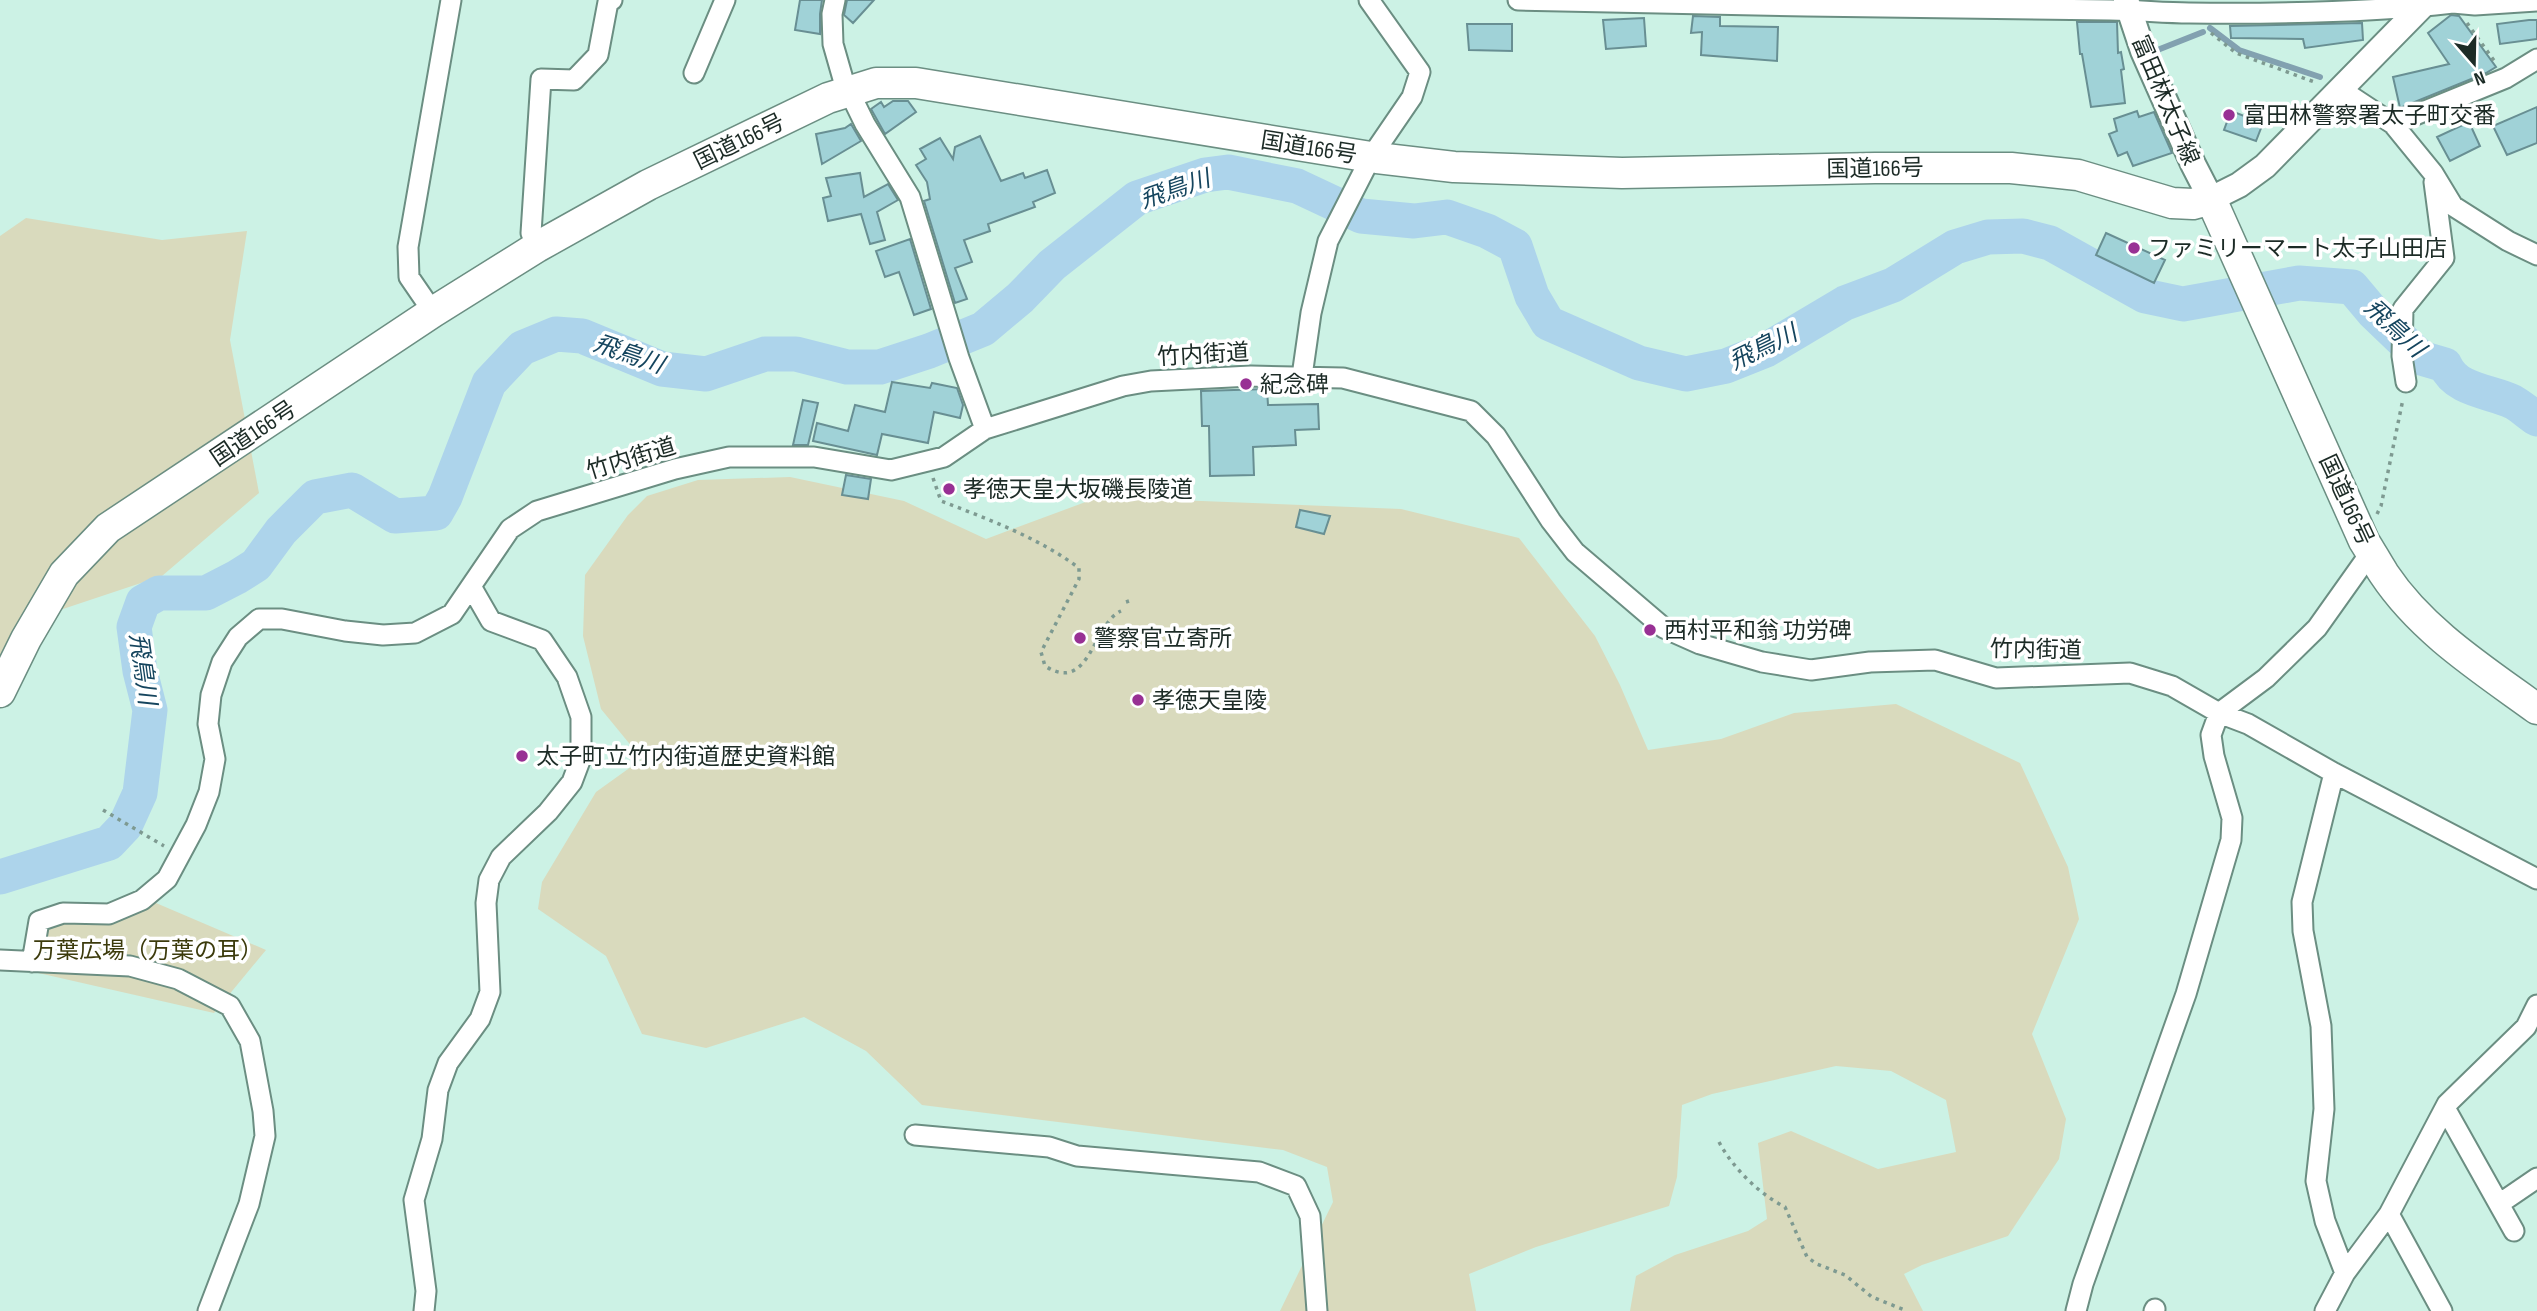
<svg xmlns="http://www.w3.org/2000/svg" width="2537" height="1311" font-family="'Sofia Sans Condensed','Noto Sans JP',sans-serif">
	<rect width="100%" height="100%" fill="#ccf2e5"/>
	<path fill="#d9dabd" d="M 26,218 L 162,240 L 247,231 L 230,340 L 259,493 L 162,576 L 21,623 L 0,661 L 0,236 Z
		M 790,477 L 904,501 L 986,539 L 1099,497 L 1401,509 L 1519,538 L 1595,636 L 1620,685 L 1648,750 L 1721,739 L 1794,713 L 1896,704 L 2020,763 L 2068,867 L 2079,919 L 2032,1034 L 2066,1119 L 2059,1159 L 2008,1236 L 1922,1265 L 1904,1274 L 1923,1311 L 1630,1311 L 1636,1276 L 1675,1255 L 1748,1231 L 1767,1219 L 1758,1143 L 1791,1131 L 1878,1169 L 1956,1152 L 1946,1100 L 1891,1071 L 1836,1066 L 1712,1094 L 1682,1105 L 1677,1177 L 1669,1206 L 1536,1247 L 1469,1274 L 1476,1311 L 1280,1311 L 1333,1202 L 1327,1167 L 1283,1150 L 922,1105 L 866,1051 L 804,1017 L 706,1048 L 642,1034 L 606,956 L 538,909 L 542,882 L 596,792 L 642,759 L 601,709 L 583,636 L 585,575 L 628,515 L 647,496 L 698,480 Z
		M 156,903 L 266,950 L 214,1013 L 34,972 L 57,905 Z"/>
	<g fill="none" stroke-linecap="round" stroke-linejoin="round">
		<path stroke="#82a1b0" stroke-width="6" d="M 2210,28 L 2239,50 L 2320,77
			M 2160,49 L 2203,32"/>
		<path stroke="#add4eb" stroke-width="35" d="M 0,877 L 109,843 L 125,826 L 140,793 L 150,710 L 140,671 L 134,627 L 143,602 L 159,593 L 206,593 L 237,577 L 256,565 L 281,531 L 315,497 L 352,490 L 395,516 L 436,513 L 445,497 L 489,383 L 522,348 L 556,334 L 582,336 L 662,369 L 706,374 L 765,354 L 796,354 L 847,367 L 880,367 L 929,351 L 983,329 L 1020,298 L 1052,265 L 1137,198 L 1205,175 L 1228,172 L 1297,186 L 1361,216 L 1414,221 L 1447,217 L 1487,231 L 1515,246 L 1532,296 L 1548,323 L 1639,363 L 1686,374 L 1726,366 L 1766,350 L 1845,303 L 1893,285 L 1955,247 L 1988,237 L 2023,236 L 2050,243 L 2145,296 L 2183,304 L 2299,283 L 2352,287 L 2373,312 L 2421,358 L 2445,365 C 2456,391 2491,391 2513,402 C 2522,407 2529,414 2537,419"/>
	</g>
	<path fill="#a0d2d7" stroke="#688f93" stroke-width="2" d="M 800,0 L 822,0 L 820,14 L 820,34 L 795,30 Z
		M 847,0 L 874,0 L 853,23 L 844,15 Z
		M 2451,15 L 2459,16 L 2496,67 L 2486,73 L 2400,108 L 2393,77 L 2449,64 L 2428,33 Z
		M 1693,16 L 1720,17 L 1720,26 L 1778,27 L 1777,61 L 1701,55 L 1702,32 L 1691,33 Z
		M 1644,18 L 1646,46 L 1606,49 L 1603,20 Z
		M 2529,20 L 2537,20 L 2537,39 L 2500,44 L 2497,24 Z
		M 2077,22 L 2117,22 L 2118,53 L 2121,52 L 2124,69 L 2121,70 L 2125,103 L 2091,107 L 2082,54 L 2080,54 Z
		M 2362,23 L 2363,40 L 2305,48 L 2303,39 L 2231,38 L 2230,26 Z
		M 1467,24 L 1512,24 L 1512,51 L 1469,50 Z
		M 893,101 L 908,101 L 916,112 L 885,134 L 871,109 L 881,102 L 884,107 Z
		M 2537,107 L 2537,143 L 2507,155 L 2493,126 Z
		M 2137,111 L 2139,117 L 2154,112 L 2172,153 L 2133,166 L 2127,152 L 2118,156 L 2109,134 L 2117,131 L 2114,119 Z
		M 2231,111 L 2263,123 L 2256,141 L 2224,130 Z
		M 2469,122 L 2480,146 L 2450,161 L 2437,137 Z
		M 851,124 L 861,141 L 822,164 L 816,134 L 845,128 Z
		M 980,136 L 1001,181 L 1023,173 L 1025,178 L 1047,170 L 1055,193 L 1033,202 L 1035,207 L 988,224 L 990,231 L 964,240 L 972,262 L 955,268 L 967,299 L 955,303 L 924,201 L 930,199 L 927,182 L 916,165 L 926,159 L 920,149 L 940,138 L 953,159 L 955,147 Z
		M 860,173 L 864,197 L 888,184 L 898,200 L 877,212 L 885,240 L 870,244 L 861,214 L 828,221 L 823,198 L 831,196 L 826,178 Z
		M 2106,233 L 2165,260 L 2154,283 L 2096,255 Z
		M 910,239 L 931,309 L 914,315 L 899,272 L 885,277 L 876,251 Z
		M 892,382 L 930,388 L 932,383 L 957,388 L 963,405 L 960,418 L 934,412 L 928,443 L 882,434 L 877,455 L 813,441 L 817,423 L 848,431 L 855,405 L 885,412 Z
		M 1267,389 L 1268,405 L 1318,404 L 1319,429 L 1295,430 L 1296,445 L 1253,447 L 1254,475 L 1210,476 L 1209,426 L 1202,426 L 1201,391 Z
		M 803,400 L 818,403 L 808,445 L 793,445 Z
		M 846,475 L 871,479 L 868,499 L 842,495 Z
		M 1300,510 L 1330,516 L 1324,534 L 1296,527 Z"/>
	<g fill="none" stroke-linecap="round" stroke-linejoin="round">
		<g stroke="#6b8e82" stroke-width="23">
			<path id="minor" d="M 835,0 L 832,14 L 833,44 L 843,79 L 865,124 L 910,197 L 959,358 L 985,429
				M 1518,0 C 1715,5 1913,8 2110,10 C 2137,10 2163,13 2189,13 C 2277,14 2366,13 2453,3 L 2475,5 L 2537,1
				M 694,73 L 725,0
				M 2340,89 L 2393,124 L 2433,173 L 2453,206 L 2508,241 L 2537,255
				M 2393,124 L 2506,78 L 2537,59
				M 537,247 L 531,233 L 541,79 L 574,80 L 598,55 L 608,2 L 612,0
				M 433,312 L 409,277 L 408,247 L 451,0
				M 1302,376 L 1311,313 L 1328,241 L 1371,157 L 1412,97 L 1420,72 L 1369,0
				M 2406,382 L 2402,356 L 2403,309 L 2444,258 L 2434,182
				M 2334,773 L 2302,902 L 2303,931 L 2321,1026 L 2324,1109 L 2316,1181 L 2325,1221 L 2345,1273
				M 0,960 L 130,966 L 178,979 L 230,1006 L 250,1041 L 263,1111 L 265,1136 L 249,1204 L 208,1311
				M 32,962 L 39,921 L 63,913 L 109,914 L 142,900 L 167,879 L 196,825 L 209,792 L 215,759 L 208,724 L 211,695 L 222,662 L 238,637 L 259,619 L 282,619 L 345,631 L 383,635 L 415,633 L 452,614 L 510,529 L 537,511 L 675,469 L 729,457 L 814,457 L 891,470 L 944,457 L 985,429 L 1123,386 L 1151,381 L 1251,376 L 1343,378 L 1471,411 L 1496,436 L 1551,521 L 1575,552 L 1664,628 L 1700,644 L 1762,662 L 1811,670 L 1870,662 L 1935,660 L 1996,678 L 2130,673 L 2172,686 L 2219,713 L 2248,724 L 2334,773 L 2537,879
				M 2445,1108 L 2514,1231
				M 915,1135 L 1049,1147 L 1077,1156 L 1259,1172 L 1296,1186 L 1310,1216 L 1317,1311
				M 2499,1204 L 2537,1178
				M 2389,1214 L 2442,1311
				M 424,1311 L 426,1291 L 414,1200 L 432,1139 L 438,1090 L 448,1063 L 480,1019 L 490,992 L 486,903 L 489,880 L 501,857 L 548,812 L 572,782 L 581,758 L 581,717 L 567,677 L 542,640 L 491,621 L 472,588
				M 2076,1311 L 2083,1284 L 2186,994 L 2231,840 L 2232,818 L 2214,756 L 2211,735 L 2219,713 L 2266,678 L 2317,628 L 2371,552
				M 2154,1311 L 2155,1309
				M 2325,1311 L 2345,1273 L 2389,1214 L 2447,1104 L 2526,1027 L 2537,1005"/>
		</g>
		<g stroke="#6b8e82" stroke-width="28">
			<path id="major" d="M 2126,0 L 2143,51 L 2193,164 L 2211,199 L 2239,185 L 2265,166 L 2428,0"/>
		</g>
		<g stroke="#6b8e82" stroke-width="33">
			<path id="highway" d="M 0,692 L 26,639 L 64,574 L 108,528 L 433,312 L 537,247 L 648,185 L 828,98 L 876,83 L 916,83 L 1377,158 L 1454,167 L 1622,173 L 1875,168 L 2011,168 L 2078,175 L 2172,203 L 2193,204 L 2211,199 L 2364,541 C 2371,552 2377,563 2384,574 C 2422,631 2482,669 2537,709"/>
		</g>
		<path stroke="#7e9a91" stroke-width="3.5" stroke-dasharray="3.5 5" stroke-linecap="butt" d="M 2467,23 L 2495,62
			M 2211,33 L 2236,53 L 2317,83
			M 933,478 L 941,501 C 988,519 1039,538 1079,568 L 1079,579 L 1041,652 L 1045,666 C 1090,695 1093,623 1121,611
			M 2377,514 L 2381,506 L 2403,399
			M 1126,602 L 1129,601
			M 103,810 L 164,846
			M 1719,1142 C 1733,1168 1759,1194 1785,1207 L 1807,1257 L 1817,1264 L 1845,1275 L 1872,1297 L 1907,1311"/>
		<use href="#minor" stroke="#fff" stroke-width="19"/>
		<use href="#major" stroke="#fff" stroke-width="24"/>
		<use href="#highway" stroke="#fff" stroke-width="30"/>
	</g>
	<g fill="#983094" stroke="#fff" stroke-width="2.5">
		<circle cx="2229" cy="115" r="7"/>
		<circle cx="2134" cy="248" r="7"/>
		<circle cx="1246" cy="384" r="7"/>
		<circle cx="949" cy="489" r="7"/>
		<circle cx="1650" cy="630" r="7"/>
		<circle cx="1080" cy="638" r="7"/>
		<circle cx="1138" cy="700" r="7"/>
		<circle cx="522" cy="756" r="7"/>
	</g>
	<g text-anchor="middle" stroke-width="7" stroke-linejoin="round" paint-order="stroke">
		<g font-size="23" fill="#1c2b26" stroke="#fff">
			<text transform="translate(2166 100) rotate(67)" y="8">富田林太子線</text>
			<text transform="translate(739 141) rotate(-26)" y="8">国道166号</text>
			<text transform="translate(1309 147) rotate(9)" y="8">国道166号</text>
			<text transform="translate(1875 168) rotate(-1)" y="8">国道166号</text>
			<text transform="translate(1203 354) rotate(-3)" y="8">竹内街道</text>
			<text transform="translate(253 433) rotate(-34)" y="8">国道166号</text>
			<text transform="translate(631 458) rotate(-17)" y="8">竹内街道</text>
			<text transform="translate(2347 500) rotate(65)" y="8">国道166号</text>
			<text transform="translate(2036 649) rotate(1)" y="8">竹内街道</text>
		</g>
		<g font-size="23" fill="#1c2b26" stroke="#fff" text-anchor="start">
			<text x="2243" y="123">富田林警察署太子町交番</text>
			<text x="2148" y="256">ファミリーマート太子山田店</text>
			<text x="1260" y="392">紀念碑</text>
			<text x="963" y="497">孝徳天皇大坂磯長陵道</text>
			<text x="1664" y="638">西村平和翁 功労碑</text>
			<text x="1094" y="646">警察官立寄所</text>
			<text x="1152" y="708">孝徳天皇陵</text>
			<text x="536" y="764">太子町立竹内街道歴史資料館</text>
		</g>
		<g font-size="23" fill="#3c3b0c" stroke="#fff">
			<text x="148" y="958">万葉広場（万葉の耳）</text>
		</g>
		<g font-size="24" font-style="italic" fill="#15455e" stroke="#fff">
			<text transform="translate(1175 189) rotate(-19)" y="8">飛鳥川</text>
			<text transform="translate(2395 328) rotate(43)" y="8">飛鳥川</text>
			<text transform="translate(1763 347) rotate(-26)" y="8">飛鳥川</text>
			<text transform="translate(629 354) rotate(19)" y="8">飛鳥川</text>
			<text transform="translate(143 669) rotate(82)" y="8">飛鳥川</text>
		</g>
	</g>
	<g transform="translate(2474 63) rotate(160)" stroke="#ffffff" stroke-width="5" paint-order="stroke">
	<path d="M0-5L12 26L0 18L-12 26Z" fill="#1c2b26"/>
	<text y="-10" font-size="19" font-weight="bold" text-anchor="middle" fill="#1c2b26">N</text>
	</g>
</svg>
